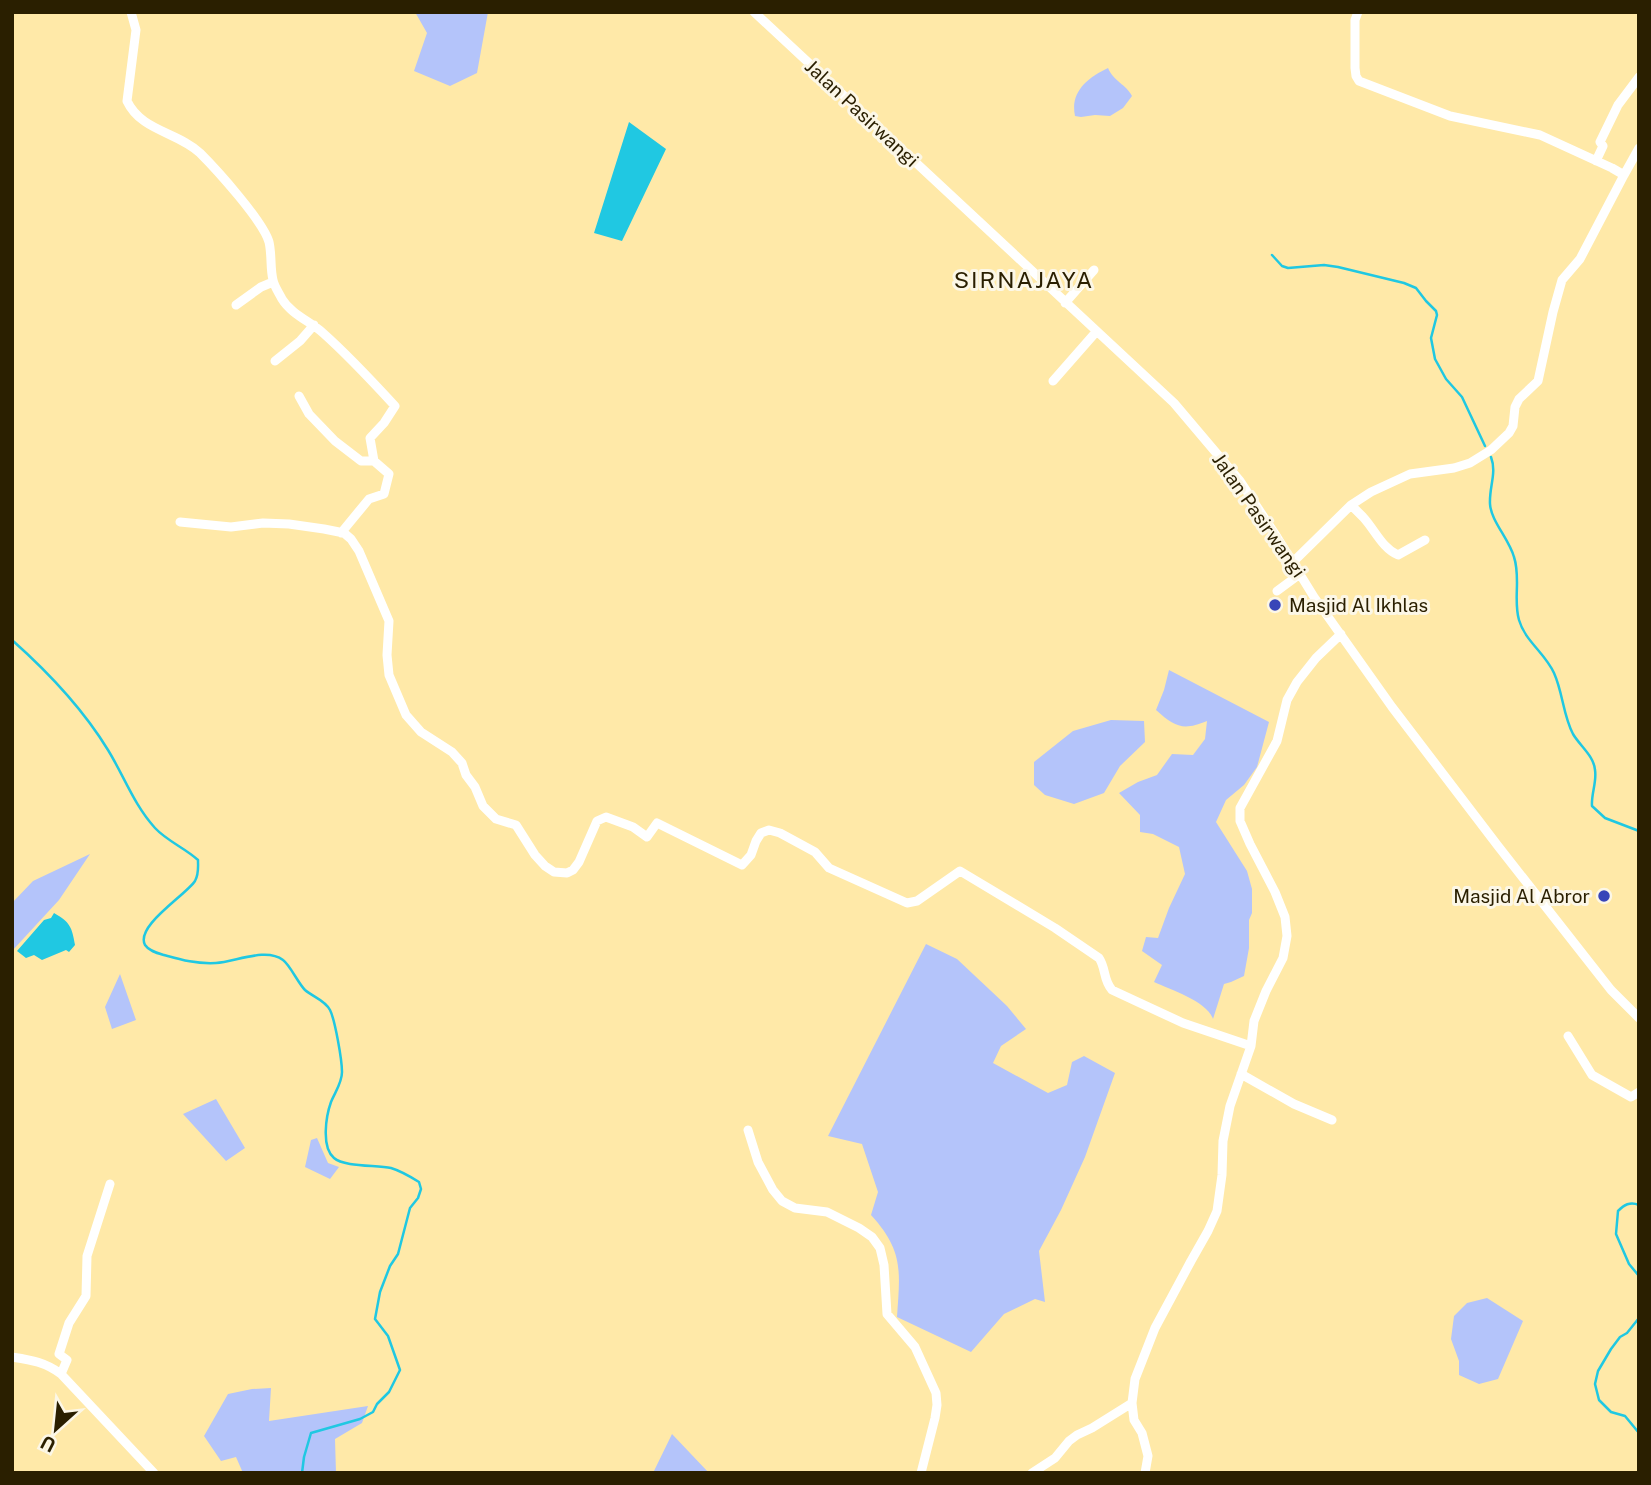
<svg xmlns="http://www.w3.org/2000/svg" width="1651" height="1485" font-family="'Public Sans',sans-serif">
	<rect width="100%" height="100%" fill="#ffe9a8"/>
	<path fill="#b4c4fa" d="M 415,12 L 488,12 L 477,73 L 450,86 L 414,71 L 427,33 Z
		M 1108,68 C 1114,82 1126,84 1132,96 L 1123,108 L 1110,116 L 1095,115 L 1081,117 L 1075,116 C 1070,92 1087,78 1108,68 Z
		M 1169,670 L 1269,722 L 1257,767 L 1244,785 L 1226,800 L 1216,822 L 1247,871 L 1252,889 L 1252,913 L 1249,920 L 1249,948 L 1244,976 L 1231,982 L 1224,984 L 1213,1019 C 1207,1001 1171,990 1154,982 L 1162,965 L 1142,951 L 1146,937 L 1158,938 L 1169,908 L 1185,874 L 1179,847 L 1153,834 L 1140,832 L 1140,815 L 1119,793 L 1138,782 L 1157,775 L 1172,754 L 1193,755 L 1205,739 L 1207,721 C 1183,731 1175,727 1156,710 L 1164,690 Z
		M 1111,720 L 1144,721 L 1145,742 L 1120,766 L 1104,793 L 1074,804 L 1045,795 L 1034,785 L 1034,762 L 1073,731 Z
		M 90,854 L 59,900 L 12,951 L 12,903 L 33,881 Z
		M 926,944 L 957,959 L 1007,1006 L 1026,1029 L 1001,1046 L 993,1063 L 1048,1093 L 1067,1085 L 1072,1062 L 1084,1056 L 1115,1073 L 1085,1157 L 1061,1210 L 1039,1251 L 1045,1302 L 1035,1299 L 1004,1314 L 971,1352 L 897,1317 C 900,1272 904,1251 871,1215 L 878,1192 L 862,1144 L 828,1136 Z
		M 120,974 L 136,1020 L 112,1029 L 105,1007 Z
		M 216,1099 L 245,1148 L 226,1161 L 183,1114 Z
		M 317,1138 L 328,1163 L 339,1167 L 330,1179 L 305,1167 L 311,1140 Z
		M 1487,1298 L 1523,1321 L 1498,1379 L 1479,1384 L 1459,1375 L 1459,1361 L 1451,1339 L 1454,1316 L 1467,1303 Z
		M 271,1388 L 269,1421 L 368,1406 L 362,1423 L 335,1439 L 336,1473 L 243,1473 L 236,1457 L 221,1461 L 204,1436 L 228,1394 L 252,1389 Z
		M 672,1434 L 709,1473 L 653,1473 Z"/>
	<path fill="#20c8e2" d="M 629,122 L 666,149 L 622,241 L 594,233 Z
		M 54,913 C 70,922 72,927 75,945 L 69,952 L 66,950 L 42,960 L 34,955 L 26,958 L 17,951 L 44,920 L 51,918 Z"/>
	<g fill="none" stroke-linecap="round" stroke-linejoin="round">
		<path stroke="#20c8e2" stroke-width="2.5" d="M 1272,255 L 1282,266 L 1288,268 L 1324,265 L 1338,267 L 1404,283 L 1416,288 L 1426,301 L 1436,311 L 1437,315 L 1431,338 L 1435,359 L 1446,379 L 1462,397 L 1485,446
			M 1491,457 C 1497,473 1489,487 1490,504 C 1491,521 1509,539 1514,557 C 1521,578 1513,600 1519,620 C 1525,641 1545,653 1554,673 C 1563,693 1563,715 1573,734 C 1580,746 1594,756 1595,770 C 1597,782 1591,794 1592,806 L 1605,818 L 1639,831
			M 12,640 C 48,672 83,709 108,750 C 124,776 134,805 155,828 C 167,841 185,848 198,860 C 198,868 199,874 195,881 C 186,895 135,926 145,945 C 149,951 157,953 164,955 C 182,960 196,964 216,963 C 235,962 266,947 283,960 C 290,965 298,983 305,990 C 313,997 325,1000 330,1010 C 335,1020 342,1060 342,1072 C 342,1083 335,1092 331,1102 C 326,1116 321,1147 334,1158 C 344,1167 376,1165 391,1168 C 401,1171 411,1177 419,1182 L 421,1189 L 418,1198 L 410,1208 L 398,1254 L 390,1266 L 380,1292 L 375,1319 L 388,1336 L 400,1370 L 389,1392 L 377,1404 L 373,1412 L 360,1419 L 311,1433 L 304,1457 L 302,1473
			M 1639,1205 C 1630,1201 1624,1205 1618,1211 L 1616,1234 L 1629,1264 L 1639,1276
			M 1639,1318 L 1627,1333 L 1620,1337 L 1611,1349 L 1598,1371 L 1595,1384 L 1599,1400 L 1611,1412 L 1625,1416 L 1639,1433"/>
		<path stroke="#fff" stroke-width="9" d="M 131,12 L 136,30 L 127,101 C 141,131 178,132 200,153 C 217,170 263,221 269,242 C 272,255 270,268 273,280 C 274,286 279,293 282,299 C 291,314 311,322 323,333 C 349,356 372,381 395,406 L 384,423 L 370,438 L 374,461 L 389,474 L 384,494 L 369,499 L 341,533
			M 754,12 L 1174,403 L 1240,481 L 1277,537 L 1314,597 L 1392,707 L 1498,846 L 1611,990 L 1639,1018
			M 1596,161 L 1603,146 L 1600,142 L 1618,105 L 1639,77
			M 1624,175 L 1639,148
			M 1065,303 L 1094,270
			M 236,305 L 261,287 L 273,282
			M 275,361 L 300,341 L 314,325
			M 1053,381 L 1096,332
			M 299,396 L 309,414 L 335,441 L 361,461 L 374,461
			M 1351,505 C 1355,509 1359,513 1363,517 C 1375,530 1382,548 1398,555 L 1425,540
			M 180,522 L 231,527 L 263,523 L 289,524 L 324,529 L 344,533 L 351,539 L 359,551 L 389,621 L 387,655 L 389,675 L 406,715 L 421,732 L 452,752 L 462,763 L 466,775 L 475,787 L 483,806 L 496,819 L 516,825 L 535,855 L 545,866 L 554,872 L 567,873 L 573,870 L 579,862 L 597,821 L 606,817 L 633,827 L 647,837 L 657,823 L 742,865 L 751,855 L 756,841 L 761,833 L 769,830 L 780,833 L 815,852 L 829,868 L 907,903 L 917,901 L 960,871 L 1055,928 L 1099,958 C 1106,968 1103,980 1112,990 L 1183,1023 L 1251,1046
			M 1293,562 L 1351,505 L 1371,492 L 1410,474 L 1454,468 L 1470,463 L 1491,450 L 1509,433 L 1513,426 L 1515,407 L 1519,399 L 1538,381 L 1553,312 L 1562,280 L 1580,259 L 1624,175 L 1612,168 L 1540,135 L 1450,116 L 1359,81 L 1356,76 L 1355,68 L 1355,20 L 1358,12
			M 1277,591 L 1300,574
			M 1568,1036 L 1592,1075 L 1631,1097 L 1639,1092
			M 1241,1074 L 1294,1104 L 1332,1120
			M 748,1130 L 758,1162 L 773,1190 L 782,1201 L 795,1208 L 827,1212 L 859,1228 L 872,1237 L 880,1248 L 884,1265 L 887,1314 L 915,1347 L 936,1393 L 937,1405 L 935,1418 L 921,1473
			M 12,1357 C 31,1360 45,1362 61,1374 L 154,1473
			M 61,1374 L 67,1360 L 59,1354 L 69,1323 L 86,1296 L 87,1256 L 110,1184
			M 1032,1473 L 1055,1458 L 1069,1441 L 1077,1435 L 1092,1428 L 1132,1403
			M 1145,1473 L 1148,1456 L 1142,1433 L 1134,1420 L 1132,1403 L 1135,1379 L 1155,1328 L 1191,1261 L 1208,1231 L 1217,1211 L 1222,1175 L 1223,1141 L 1230,1106 L 1251,1046 L 1254,1021 L 1266,991 L 1283,958 L 1287,936 L 1285,917 L 1275,892 L 1250,844 L 1240,821 L 1240,808 L 1277,741 L 1287,700 L 1297,682 L 1316,658 L 1341,634"/>
	</g>
	<g fill="#3845b8" stroke="#fcf7e7" stroke-width="2.5">
		<circle cx="1275" cy="605" r="7"/>
		<circle cx="1604" cy="896" r="7"/>
	</g>
	<g text-anchor="middle" stroke-width="6" stroke-linejoin="round" paint-order="stroke">
		<g font-size="19" fill="#2a1f00" stroke="#fcf7e7">
			<text transform="translate(862 113) rotate(43)" y="7">Jalan Pasirwangi</text>
			<text transform="translate(1259 515) rotate(55)" y="7">Jalan Pasirwangi</text>
		</g>
		<g font-size="19" fill="#2a1f00" stroke="#fcf7e7" text-anchor="start">
			<text x="1289" y="612">Masjid Al Ikhlas</text>
			<text x="1590" y="903" text-anchor="end">Masjid Al Abror</text>
		</g>
		<g font-size="23" letter-spacing="2" fill="#2a1f00" stroke="#fcf7e7">
			<text x="1024" y="288">SIRNAJAYA</text>
		</g>
	</g>
	<rect width="1651" height="1485" fill="none" stroke="#2a1f00" stroke-width="28"/>
	<g transform="translate(56 1429) rotate(207)" stroke="#fcf7e7" stroke-width="5" paint-order="stroke">
	<path d="M0-5L12 26L0 18L-12 26Z" fill="#2a1f00"/>
	<text y="-10" font-size="19" font-weight="bold" text-anchor="middle" fill="#2a1f00">U</text>
	</g>
</svg>
